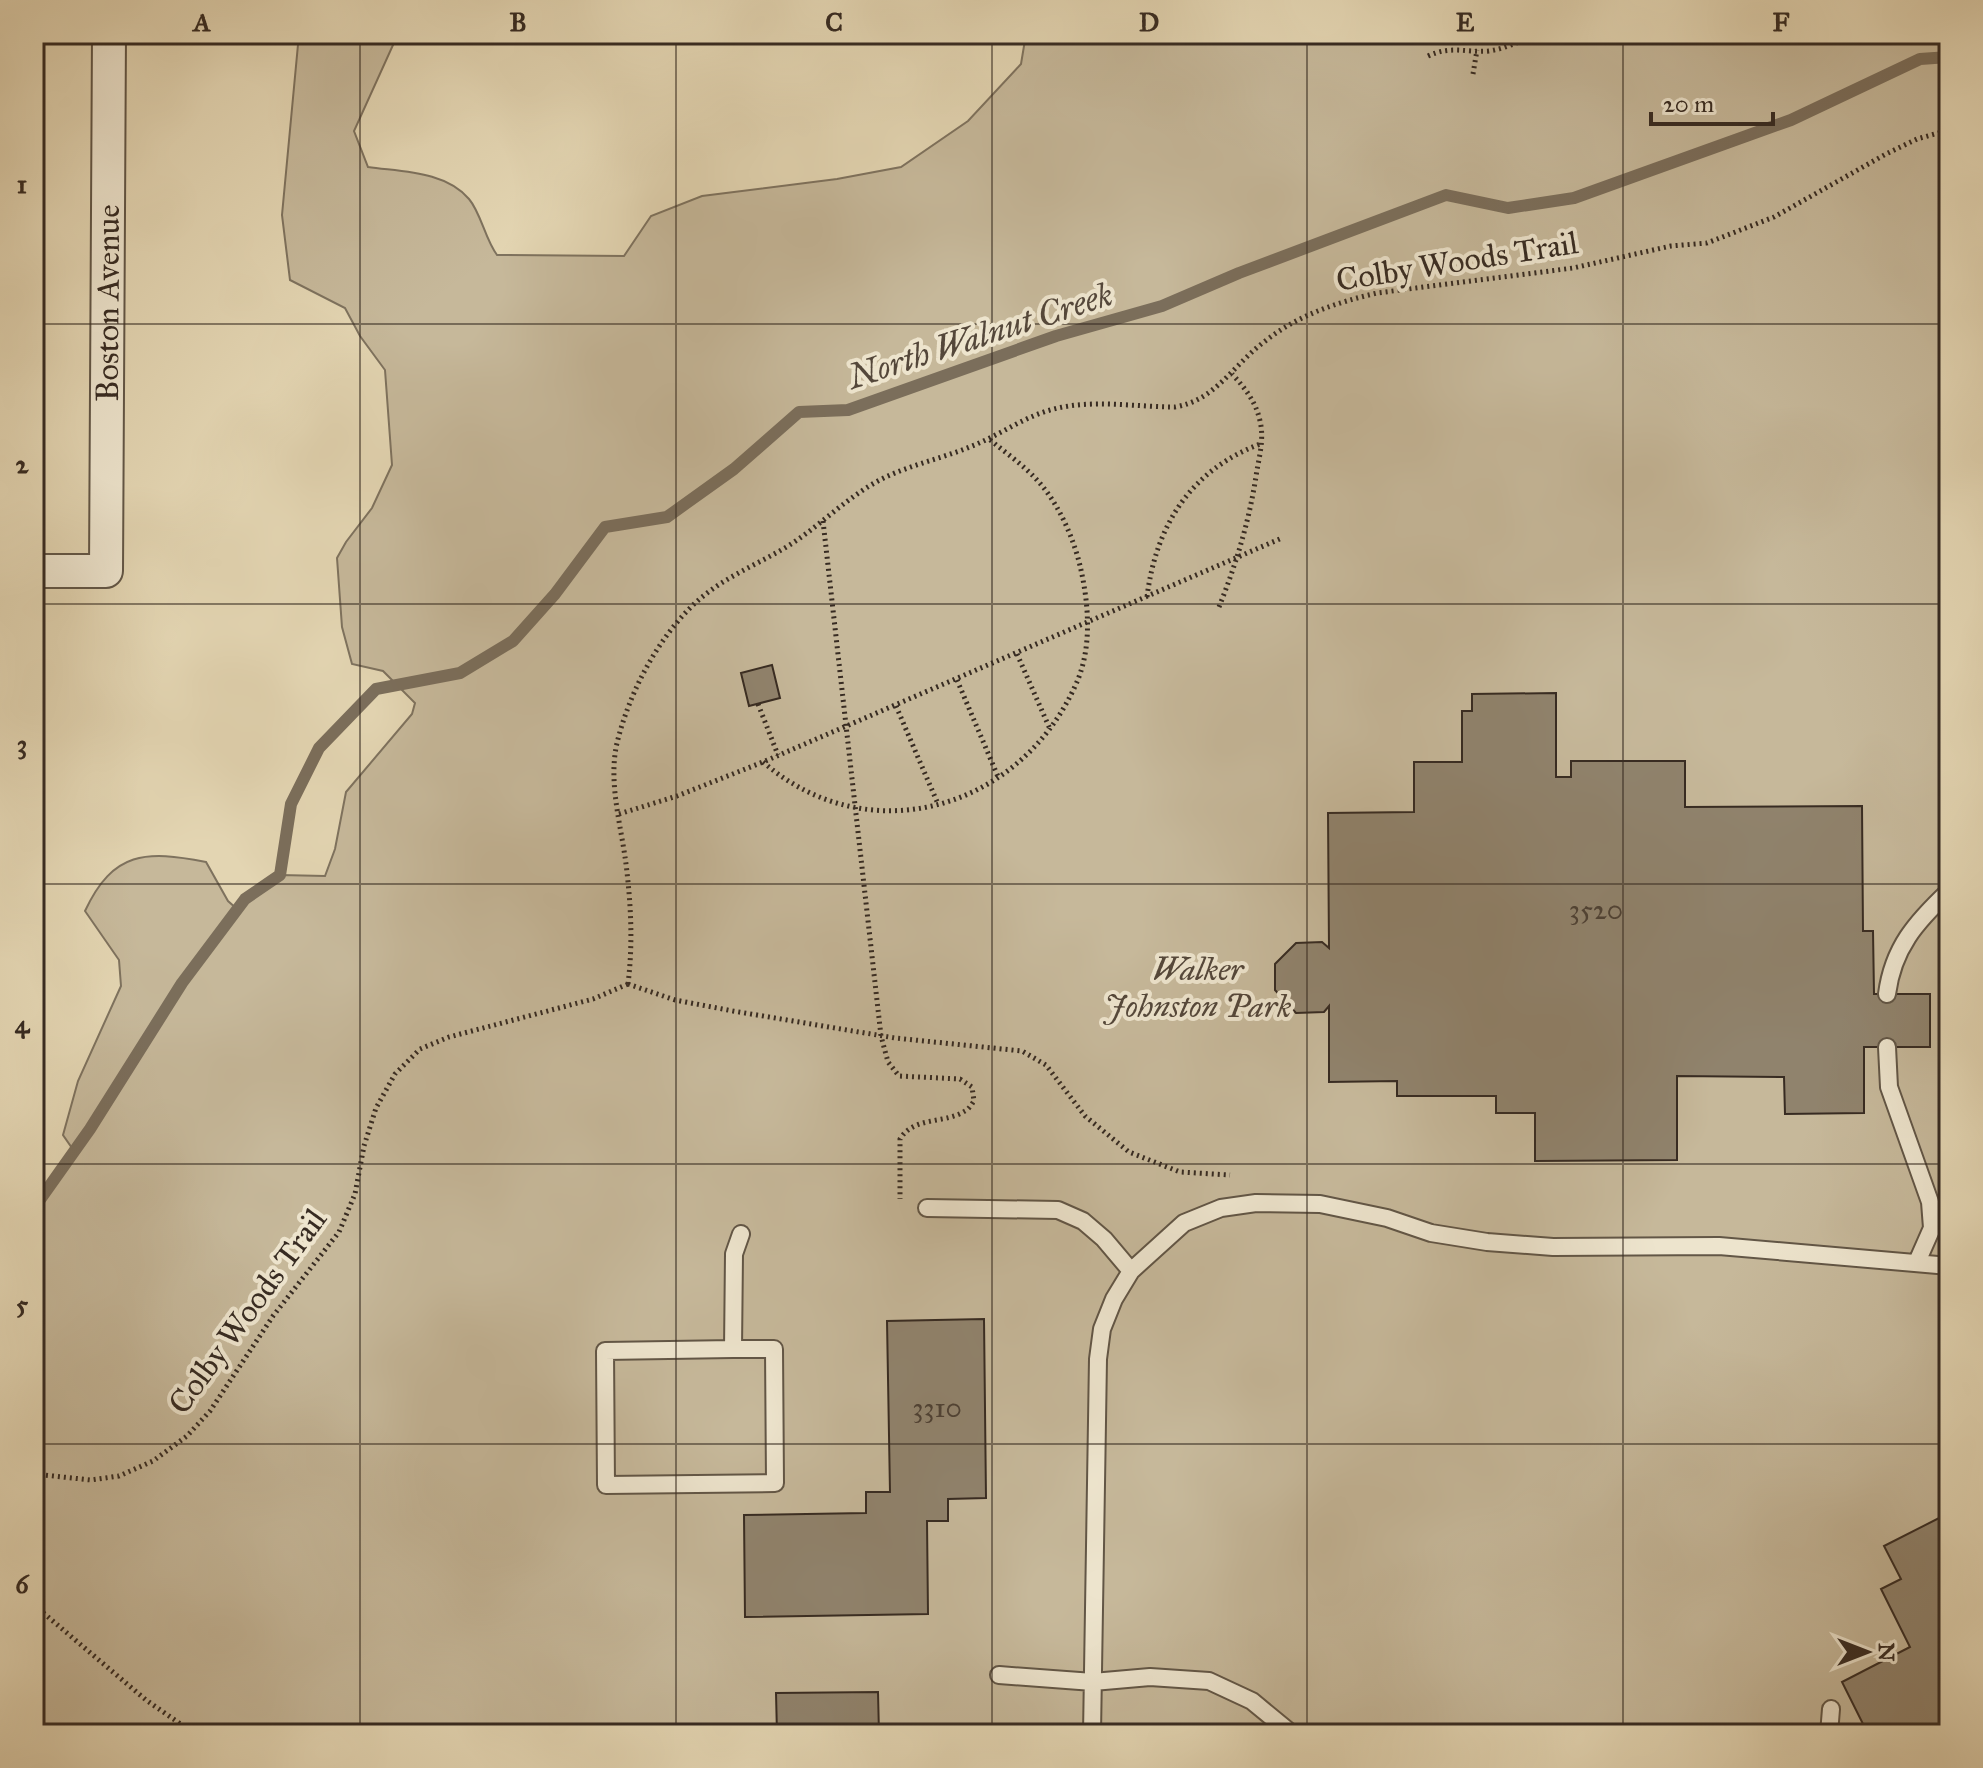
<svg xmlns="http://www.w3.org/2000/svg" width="1983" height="1768" font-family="'IM FELL Great Primer',serif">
	<rect width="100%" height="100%" fill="#e3d5b2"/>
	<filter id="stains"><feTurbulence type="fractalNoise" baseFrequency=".0025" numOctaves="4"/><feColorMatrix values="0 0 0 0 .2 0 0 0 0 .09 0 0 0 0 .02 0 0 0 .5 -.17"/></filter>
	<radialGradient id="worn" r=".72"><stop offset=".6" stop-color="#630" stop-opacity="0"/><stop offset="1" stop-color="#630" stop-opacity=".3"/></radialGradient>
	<path fill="#c6b89a" stroke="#7e725e" stroke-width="2" d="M 299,34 L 398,34 L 354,131 L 368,167 C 402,172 445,171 469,199 C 481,213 485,239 497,255 L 624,256 L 651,216 L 702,196 L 837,179 L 901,167 L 968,121 L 1021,64 L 1026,34 L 1949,34 L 1949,1734 L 34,1734 L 34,1208 L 74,1151 L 63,1135 L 78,1081 L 121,986 L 119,960 L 85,911 C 113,851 146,850 206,862 L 228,901 L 237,909 L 245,899 L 280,875 L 325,876 L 335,849 L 346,792 L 412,714 L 415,703 L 383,671 L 352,664 L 342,627 L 337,558 L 346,542 L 372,508 L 392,465 L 385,370 L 360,336 L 345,308 L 290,280 L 282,215 Z"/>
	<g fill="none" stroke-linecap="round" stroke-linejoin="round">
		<path stroke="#7b6e5b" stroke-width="12" d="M 34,1208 L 90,1129 L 182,983 L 245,899 L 280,875 L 291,804 L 319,748 L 376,689 L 460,673 L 513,641 L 555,594 L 605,527 L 667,517 L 734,469 L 799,412 L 848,410 L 1056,336 L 1162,306 L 1239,273 L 1446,195 L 1508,208 L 1574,198 L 1791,120 L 1920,59 L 1949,57"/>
	</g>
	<path fill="#90836d" stroke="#372b22" stroke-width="2" d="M 772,665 L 780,698 L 749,706 L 741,673 Z
		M 1556,693 L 1556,777 L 1571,777 L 1571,761 L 1685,761 L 1685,807 L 1862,806 L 1863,931 L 1873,931 L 1874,994 L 1930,994 L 1930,1047 L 1864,1047 L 1864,1113 L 1785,1114 L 1784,1077 L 1677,1076 L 1677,1160 L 1535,1161 L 1535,1113 L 1496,1113 L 1496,1096 L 1397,1096 L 1397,1081 L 1329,1082 L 1329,1006 L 1324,1012 L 1296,1013 L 1275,990 L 1275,964 L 1296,943 L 1322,942 L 1329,948 L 1328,813 L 1414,812 L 1414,762 L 1462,762 L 1462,711 L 1472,711 L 1472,694 Z
		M 984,1319 L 986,1498 L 948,1499 L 948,1521 L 927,1521 L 928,1614 L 745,1617 L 744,1515 L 866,1513 L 866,1492 L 890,1492 L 887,1321 Z
		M 1949,1513 L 1949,1734 L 1868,1734 L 1842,1682 L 1910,1647 L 1881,1589 L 1901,1579 L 1884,1546 Z
		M 878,1692 L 879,1734 L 777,1734 L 776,1693 Z"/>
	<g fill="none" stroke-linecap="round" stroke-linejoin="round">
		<g stroke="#625646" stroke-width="20">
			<path id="service" d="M 1887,994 C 1893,948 1916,922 1949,891
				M 1887,1047 L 1889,1087 L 1930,1202 L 1932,1228 L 1917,1262
				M 927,1208 L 1058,1210 L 1083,1221 L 1104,1239 L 1131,1271
				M 733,1349 L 774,1349 L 775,1483 L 606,1485 L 605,1351 Z
				M 733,1349 L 734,1254 L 741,1234
				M 999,1675 L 1093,1682 L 1150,1677 L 1209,1681 L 1252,1701 L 1292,1734
				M 1092,1734 L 1098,1359 L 1102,1329 L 1114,1299 L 1131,1271 L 1184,1223 L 1221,1208 L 1256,1203 L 1320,1204 L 1387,1218 L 1431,1233 L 1487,1242 L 1553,1247 L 1719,1246 L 1949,1266
				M 1829,1734 L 1831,1709"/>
		</g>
		<g stroke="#625646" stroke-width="36">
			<g id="minor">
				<path id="s1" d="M 34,571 L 106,571 L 109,34"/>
			</g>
		</g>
		<path stroke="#372b22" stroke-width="5" stroke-dasharray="2 4" stroke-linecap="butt" d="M 1558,34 L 1596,40 L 1608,34
			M 1428,56 C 1452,45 1465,53 1489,51 C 1511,48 1528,35 1550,34
			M 1473,74 L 1477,50
			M 823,521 L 881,1036 L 888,1062 L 899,1076 L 960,1079 L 972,1087 L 974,1101 C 971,1105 969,1109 965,1111 C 945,1124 914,1116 900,1139 L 900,1199
			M 1147,597 C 1156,525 1191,470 1260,444
			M 1219,607 C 1237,562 1250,518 1257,470 C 1260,454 1264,437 1260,421 C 1256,402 1245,388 1232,374
			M 1017,654 L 1050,729
			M 957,680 L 999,779
			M 758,704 L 778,755
			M 896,706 L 938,804
			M 763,762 C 869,854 1021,809 1076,684 C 1092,649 1089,606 1081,570 C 1075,542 1061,509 1043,487 C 1028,468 1007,454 989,439
			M 619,814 L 677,796 L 763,762 L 1282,538
			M 628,984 C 633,944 631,904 626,864 C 621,825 608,782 617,743 C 629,694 655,643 691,607 C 719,579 755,566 788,546 C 817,528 841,503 871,485 C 902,466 939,460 972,446 C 1000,435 1025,416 1054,409 C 1092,399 1136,407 1175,407 C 1216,400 1233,365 1264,342 C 1298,315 1335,303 1377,293 L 1573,268 L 1671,246 L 1707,243 L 1774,217 L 1886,154 L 1917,139 L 1949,130
			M 628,984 L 675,1000 L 733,1011 L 895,1038 L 1022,1051 L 1046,1065 L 1085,1116 L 1129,1152 L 1180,1172 L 1230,1175
			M 34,1474 L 91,1480 L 119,1476 L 153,1461 L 187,1436 L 210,1411 L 273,1316 L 339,1232 L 355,1194 L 364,1146 L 376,1108 L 395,1074 L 420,1049 L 449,1037 L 593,999 L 628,984
			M 34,1605 L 146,1700 L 195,1734"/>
		<use href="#service" stroke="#ede4cd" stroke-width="16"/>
		<use href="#minor" stroke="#ede4cd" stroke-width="32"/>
	</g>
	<path fill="none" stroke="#372b22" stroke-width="2" stroke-opacity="0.55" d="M 360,34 L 360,1734M 676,34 L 676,1734M 992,34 L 992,1734M 1307,34 L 1307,1734M 1623,34 L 1623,1734M 34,324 L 1949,324M 34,604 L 1949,604M 34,884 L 1949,884M 34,1164 L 1949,1164M 34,1444 L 1949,1444"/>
	<g text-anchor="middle" stroke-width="8" stroke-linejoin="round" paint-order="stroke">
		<g font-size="28" fill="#4d4135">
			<text x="1596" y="919">3520</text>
			<text x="937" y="1417">3310</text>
		</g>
		<g font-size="32" fill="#372b22" stroke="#ede4cd">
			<text transform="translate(1457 261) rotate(-9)" y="11">Colby Woods Trail</text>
			<text dy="11" stroke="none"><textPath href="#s1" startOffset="340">Boston Avenue</textPath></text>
			<text transform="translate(247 1311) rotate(-54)" y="11">Colby Woods Trail</text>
		</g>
		<g font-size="32" font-style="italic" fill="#54473a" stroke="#ede4cd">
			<text x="1198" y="980">Walker<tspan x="1198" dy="37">Johnston Park</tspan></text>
		</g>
		<g font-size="34" font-style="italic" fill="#54473a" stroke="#ede4cd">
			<text transform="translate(980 335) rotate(-18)" y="12">North Walnut Creek</text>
		</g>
	</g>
	<rect width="1983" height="1768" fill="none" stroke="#e3d5b2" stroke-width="88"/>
	<g transform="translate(1867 1652) rotate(90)" stroke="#ede4cd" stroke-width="6" paint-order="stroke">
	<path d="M0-6L14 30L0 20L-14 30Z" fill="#372b22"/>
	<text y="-12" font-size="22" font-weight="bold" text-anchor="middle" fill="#372b22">N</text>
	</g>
	<path d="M1651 112v12h122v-12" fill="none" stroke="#372b22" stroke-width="4"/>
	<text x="1663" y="112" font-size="24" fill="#372b22" stroke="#ede4cd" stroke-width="6" paint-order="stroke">20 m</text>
	<rect x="44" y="44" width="1895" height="1680" fill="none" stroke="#372b22" stroke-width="3"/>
	<g font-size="26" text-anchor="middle" font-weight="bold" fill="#372b22">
		<text x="202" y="31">A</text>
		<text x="518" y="31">B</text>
		<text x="834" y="31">C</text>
		<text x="1149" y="31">D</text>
		<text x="1465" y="31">E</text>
		<text x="1781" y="31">F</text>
		<text x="22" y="193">1</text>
		<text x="22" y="473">2</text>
		<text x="22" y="753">3</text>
		<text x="22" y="1033">4</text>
		<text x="22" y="1313">5</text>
		<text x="22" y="1593">6</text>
	</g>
	<rect width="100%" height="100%" filter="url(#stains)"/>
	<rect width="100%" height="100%" fill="url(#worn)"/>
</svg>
